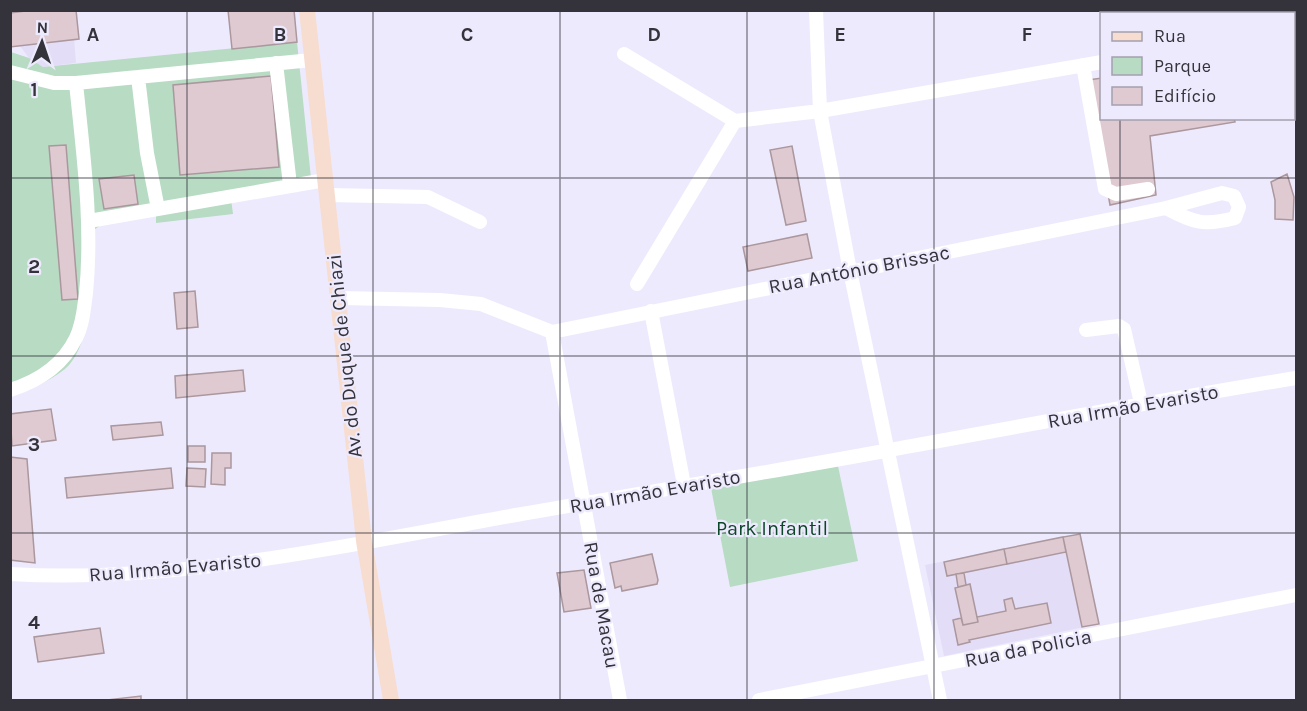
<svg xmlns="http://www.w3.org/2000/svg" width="1307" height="711" font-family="Karla,sans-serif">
	<rect width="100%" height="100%" fill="#eeeafd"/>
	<path fill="#e3ddf8" d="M 11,11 L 72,11 L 76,63 L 43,67 L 29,58 L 20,46 L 11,47 Z
		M 1080,534 L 1099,624 L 944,656 L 925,565 Z"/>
	<path fill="#b7dbc3" d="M 297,42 L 312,188 L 231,199 L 233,214 L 156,223 L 156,216 L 107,220 L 94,230 C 92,267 94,345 65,369 C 49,382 29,389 11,396 L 11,52 L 29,58 L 43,67 Z
		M 838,466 L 858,561 L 730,587 L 711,488 Z"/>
	<path fill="#dfcad1" stroke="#ab979e" stroke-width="1.5" d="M 33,10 L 76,10 L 79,39 L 10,47 L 10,13 Z
		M 228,10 L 294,10 L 297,42 L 232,49 Z
		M 271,76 L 279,167 L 180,175 L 173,85 Z
		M 1102,78 L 1102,118 L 1234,118 L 1235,122 L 1150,136 L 1156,195 L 1110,205 L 1088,80 Z
		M 66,145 L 78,299 L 62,300 L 49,146 Z
		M 792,146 L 806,221 L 786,225 L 770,150 Z
		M 1287,174 L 1294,197 L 1293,220 L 1275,219 L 1275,200 L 1271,182 Z
		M 134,175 L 138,204 L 104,209 L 99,179 Z
		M 807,234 L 812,258 L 748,271 L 743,247 Z
		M 195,291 L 198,327 L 177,329 L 174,293 Z
		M 243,370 L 245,391 L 176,398 L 175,376 Z
		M 51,409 L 56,440 L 12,446 L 10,414 Z
		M 161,422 L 163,435 L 113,440 L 111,426 Z
		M 188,446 L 205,446 L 205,462 L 188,462 Z
		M 212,453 L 231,453 L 231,468 L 225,468 L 225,485 L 211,484 Z
		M 10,457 L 27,459 L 35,563 L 10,560 Z
		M 171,468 L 173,488 L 67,498 L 65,478 Z
		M 187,468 L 206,469 L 205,487 L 186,486 Z
		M 1080,534 L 1099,624 L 1082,627 L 1063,537 Z
		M 1063,537 L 1066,552 L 1007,564 L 1004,549 Z
		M 1004,549 L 1007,564 L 947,576 L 944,562 Z
		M 652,554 L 658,580 L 657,584 L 622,591 L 621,586 L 615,588 L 610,563 Z
		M 584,570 L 591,608 L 564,612 L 557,573 Z
		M 964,573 L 966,585 L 958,587 L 956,574 Z
		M 970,584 L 978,622 L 963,625 L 955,588 Z
		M 1012,598 L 1015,609 L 1047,603 L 1051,623 L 969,640 L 970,642 L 958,645 L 953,620 L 961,618 L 963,625 L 978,622 L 977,617 L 1006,611 L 1004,600 Z
		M 100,628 L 104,653 L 38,662 L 34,637 Z
		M 141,696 L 141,700 L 107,700 Z"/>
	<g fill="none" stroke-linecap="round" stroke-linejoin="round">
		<path stroke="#fff" stroke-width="14" d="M 816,10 L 820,111 L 850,271 L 940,700
			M 1278,10 L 1278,14
			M 1294,28 L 1296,27
			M 624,54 L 735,121 L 820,111 L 1102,62
			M 276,63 L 290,185
			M 1083,65 L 1105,189 L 1116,194 L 1148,189
			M 10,72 L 54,83 L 76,83 L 312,60
			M 138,77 L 147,153 L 158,209
			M 327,195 L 428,197 L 480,222
			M 89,221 L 325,180
			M 637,284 L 735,121
			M 338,298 L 440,300 L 481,304 L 552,332
			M 651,311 L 684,485
			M 1086,330 L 1119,326 L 1124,329 L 1141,403
			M 552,332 L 1166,208 L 1222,193 L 1234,196 L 1239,207 L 1235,218 C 1204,226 1194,223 1166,208
			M 552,332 L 620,700
			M 10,390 C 39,381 63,365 76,338 C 83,324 84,308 86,293 C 93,223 83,153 76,83
			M 10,574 C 181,584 349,544 516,515 C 641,493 766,473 890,450 C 1026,425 1161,400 1296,378
			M 759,700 L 1296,595"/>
		<path stroke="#f7ddd0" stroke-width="16" d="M 307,10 L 364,541 L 391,700"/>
	</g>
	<path fill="none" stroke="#34323a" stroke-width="1.5" stroke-opacity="0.55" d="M 187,10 L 187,700M 373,10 L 373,700M 560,10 L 560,700M 747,10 L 747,700M 934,10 L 934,700M 1120,10 L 1120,14M 1120,118 L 1120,700M 10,178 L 1296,178M 10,356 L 1296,356M 10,533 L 1296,533"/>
	<g text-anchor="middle" stroke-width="4.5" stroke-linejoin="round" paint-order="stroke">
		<g font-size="20" fill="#34323a" stroke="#eeeafd">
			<text transform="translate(859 269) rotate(-11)" y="7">Rua António Brissac</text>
			<text transform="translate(344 356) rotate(-96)" y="7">Av. do Duque de Chiazi</text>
			<text transform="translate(1133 406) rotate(-10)" y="7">Rua Irmão Evaristo</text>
			<text transform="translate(655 491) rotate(-10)" y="7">Rua Irmão Evaristo</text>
			<text transform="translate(175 567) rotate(-5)" y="7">Rua Irmão Evaristo</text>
			<text transform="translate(602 605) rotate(80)" y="7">Rua de Macau</text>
			<text transform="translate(1028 648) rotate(-11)" y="7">Rua da Policia</text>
		</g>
		<g font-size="20" fill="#0c4628" stroke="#eeeafd">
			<text x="772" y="535">Park Infantil</text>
		</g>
	</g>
	<g font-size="20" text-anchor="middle" font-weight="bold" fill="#34323a" stroke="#eeeafd" stroke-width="4.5" stroke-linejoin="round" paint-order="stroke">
		<text x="93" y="41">A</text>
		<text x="280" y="41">B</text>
		<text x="467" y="41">C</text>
		<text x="654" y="41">D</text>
		<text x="840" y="41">E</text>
		<text x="1027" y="41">F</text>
		<text x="34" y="96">1</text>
		<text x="34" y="273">2</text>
		<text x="34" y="451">3</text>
		<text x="34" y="629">4</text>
	</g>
	<rect width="1307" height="711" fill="none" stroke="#34323a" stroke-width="24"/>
	<rect x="1100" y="12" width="195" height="108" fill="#eeeafd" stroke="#a4a0af" stroke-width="1.5"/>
	<rect x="1112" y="32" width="30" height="9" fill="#f7ddd0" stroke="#a4a0af" stroke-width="1.5"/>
	<text x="1154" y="42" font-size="18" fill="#34323a">Rua</text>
	<rect x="1112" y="57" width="30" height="18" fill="#b7dbc3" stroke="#a4a0af" stroke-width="1.5"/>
	<text x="1154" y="72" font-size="18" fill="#34323a">Parque</text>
	<rect x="1112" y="87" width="30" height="18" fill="#dfcad1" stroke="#a4a0af" stroke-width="1.5"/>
	<text x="1154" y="102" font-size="18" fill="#34323a">Edifício</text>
	<g transform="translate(42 42) rotate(2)" stroke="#eeeafd" stroke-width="4.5" paint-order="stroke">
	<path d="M0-4.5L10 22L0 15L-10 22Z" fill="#34323a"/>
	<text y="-9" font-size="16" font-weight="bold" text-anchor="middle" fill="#34323a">N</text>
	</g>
</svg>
